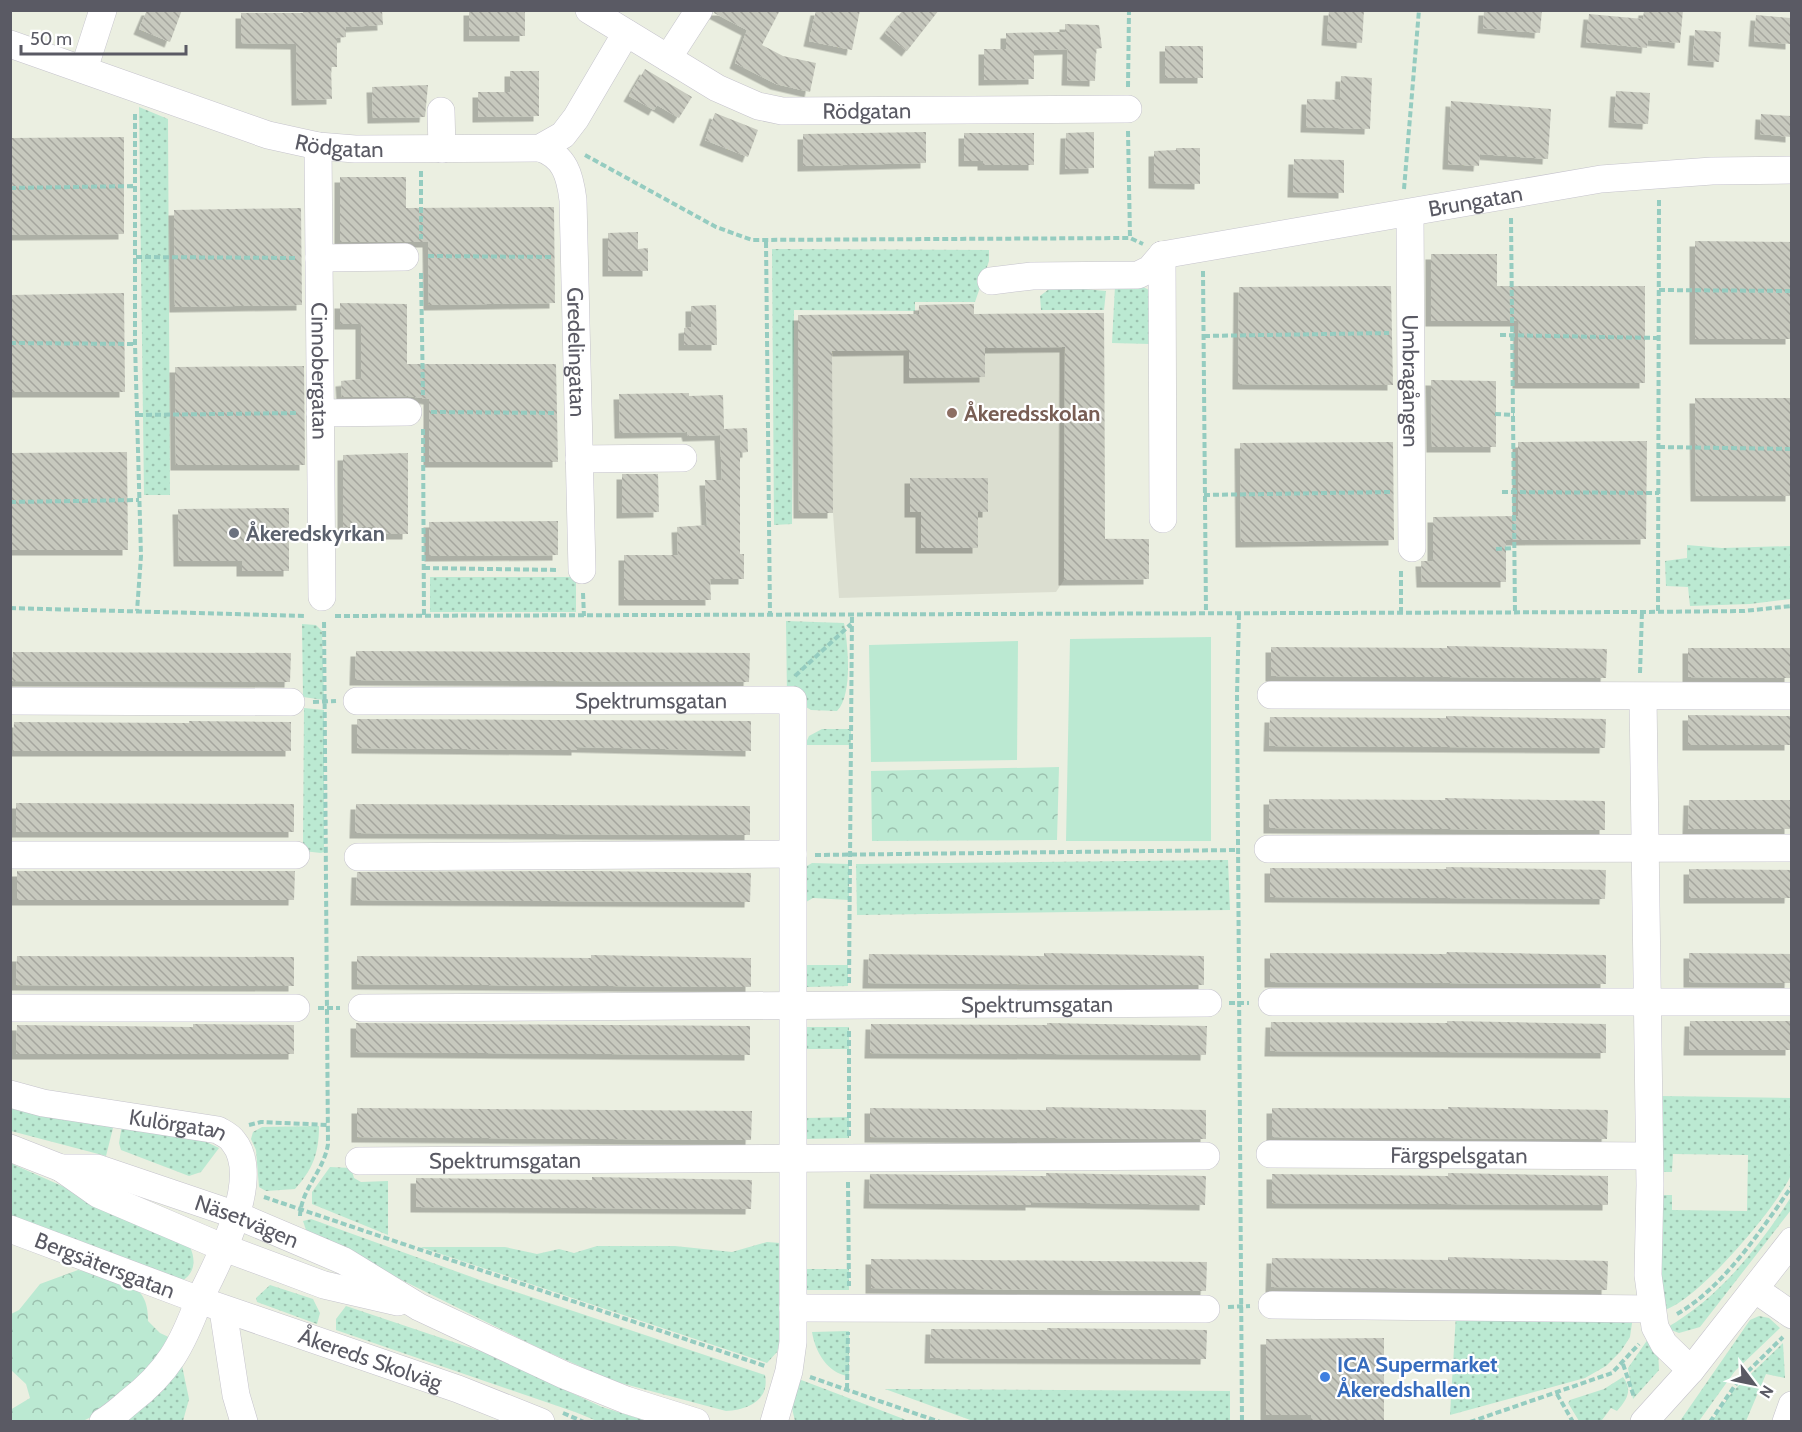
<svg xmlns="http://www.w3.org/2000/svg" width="1802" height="1432" font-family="Cabin,sans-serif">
	<defs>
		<pattern id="grass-dots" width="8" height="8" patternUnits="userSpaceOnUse" patternTransform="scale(1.5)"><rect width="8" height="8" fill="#bbe9d2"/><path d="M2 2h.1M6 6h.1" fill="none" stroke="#9bc0ae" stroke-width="1.8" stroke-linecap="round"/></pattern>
		<pattern id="forest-crowns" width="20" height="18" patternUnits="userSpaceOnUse" patternTransform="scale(1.5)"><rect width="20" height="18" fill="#bbe9d2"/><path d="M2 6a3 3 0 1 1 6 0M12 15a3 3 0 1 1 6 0" fill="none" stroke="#9bc0ae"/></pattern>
		<pattern id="building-back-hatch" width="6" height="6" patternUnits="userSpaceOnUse" patternTransform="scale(1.5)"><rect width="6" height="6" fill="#c7c9be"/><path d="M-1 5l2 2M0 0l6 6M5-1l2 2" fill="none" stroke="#a5a69e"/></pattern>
		<filter id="shadow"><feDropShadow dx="-5.5" dy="5.5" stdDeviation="0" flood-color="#0004"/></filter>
	</defs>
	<rect width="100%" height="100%" fill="#ebefe1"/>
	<path fill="#dbded0" d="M 974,304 L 974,314 L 1104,313 L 1105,511 L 1066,511 L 1064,538 L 1149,539 L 1149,579 L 1064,580 L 1056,592 L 839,598 L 833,513 L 799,513 L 798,315 L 918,314 L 919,305 Z"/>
	<path fill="url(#grass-dots)" d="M 139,107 L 168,119 L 170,495 L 144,495 Z
		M 772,249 L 989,250 L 989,261 L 975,302 L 915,302 L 915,311 L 794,310 L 792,524 L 774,525 Z
		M 1053,286 L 1106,291 L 1104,310 L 1041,310 L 1040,296 Z
		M 1115,286 L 1143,287 L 1149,290 L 1150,344 L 1112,343 Z
		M 1687,545 L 1722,548 L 1791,546 L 1791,599 L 1750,604 L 1690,606 L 1688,587 L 1666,586 L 1665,561 L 1687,558 Z
		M 430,577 L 576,577 L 576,612 L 430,612 Z
		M 786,621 L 844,623 C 848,644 853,695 837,711 L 811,710 L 787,696 Z
		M 302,624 L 316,625 L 322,631 L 324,700 L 303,697 Z
		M 304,708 L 324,710 L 324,852 L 321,853 L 303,851 Z
		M 822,729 L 851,729 L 851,745 L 805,745 L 809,736 Z
		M 1228,860 L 1230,910 L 857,915 L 856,864 Z
		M 812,863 L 849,864 L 849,900 L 813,898 L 806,902 L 805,867 Z
		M 806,965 L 848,965 L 848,986 L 806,987 Z
		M 806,1027 L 849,1027 L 849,1049 L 806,1049 Z
		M 1662,1096 L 1791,1098 C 1791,1114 1795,1165 1790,1177 C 1776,1208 1693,1307 1660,1311 L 1657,1195 L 1672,1195 L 1672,1210 L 1747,1211 L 1748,1155 L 1673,1154 L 1672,1172 L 1660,1172 Z
		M 10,1105 L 114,1124 L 106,1156 L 11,1131 Z
		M 849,1117 L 849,1138 L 806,1139 L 806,1118 Z
		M 122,1125 L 192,1135 L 219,1148 L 201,1172 L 189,1176 L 121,1150 L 119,1143 Z
		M 319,1126 C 319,1153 313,1169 295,1189 L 266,1191 L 259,1187 L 256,1150 L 251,1139 L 253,1132 L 262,1127 Z
		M 10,1163 L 121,1212 L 190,1247 C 196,1260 195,1273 182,1281 L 11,1218 Z
		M 330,1167 L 351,1168 L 354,1178 L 361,1182 L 388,1181 L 388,1235 L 312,1204 L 312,1192 Z
		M 1791,1197 L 1791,1210 L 1700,1327 L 1679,1333 L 1666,1328 C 1719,1298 1759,1247 1791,1197 Z
		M 311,1219 L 480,1280 L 765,1375 C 770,1400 748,1410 726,1411 L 613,1381 L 539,1348 L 315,1237 L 306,1230 L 303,1221 Z
		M 767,1242 L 780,1243 L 780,1341 L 777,1352 L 767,1363 L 420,1247 L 505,1247 L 537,1254 L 559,1249 L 574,1253 L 597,1246 L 675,1246 L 732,1252 Z
		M 806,1269 L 849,1269 L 849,1290 L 806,1290 Z
		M 270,1285 L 313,1299 L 320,1313 L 317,1324 L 257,1302 L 256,1298 Z
		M 346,1306 L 483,1352 L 602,1407 L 647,1421 L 597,1421 L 575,1412 L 336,1330 L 336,1319 Z
		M 1456,1314 L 1633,1316 L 1630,1337 L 1621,1351 L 1606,1366 L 1585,1378 L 1450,1415 Z
		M 1759,1316 L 1769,1318 L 1780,1328 L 1735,1371 L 1699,1421 L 1680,1421 L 1750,1320 Z
		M 849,1331 L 849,1373 L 848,1376 C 827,1373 815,1351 812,1332 Z
		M 1648,1339 L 1658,1351 L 1659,1370 L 1633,1399 L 1628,1368 Z
		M 1783,1343 L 1785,1378 L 1766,1374 L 1746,1421 L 1712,1421 L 1733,1391 Z
		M 181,1361 L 189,1399 L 183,1421 L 110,1422 Z
		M 1623,1377 C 1633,1390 1627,1400 1617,1411 L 1611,1408 L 1602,1420 L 1604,1421 L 1579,1421 L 1568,1403 L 1570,1400 L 1604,1389 Z
		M 796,1378 L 909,1421 L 795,1421 L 790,1400 Z
		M 885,1389 L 1230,1391 L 1230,1421 L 973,1421 Z"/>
	<path fill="url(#forest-crowns)" d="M 1059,767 L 1057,840 L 872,841 L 871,771 Z
		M 78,1270 C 111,1277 150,1278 148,1321 L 160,1333 L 175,1340 L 115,1405 L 83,1421 L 11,1421 L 10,1410 L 30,1398 L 26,1384 L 11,1370 L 11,1314 L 19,1310 L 40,1284 Z"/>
	<path fill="#bbe9d2" d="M 1211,637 L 1211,841 L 1066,841 L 1070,639 Z
		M 1018,641 L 1017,760 L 871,762 L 869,645 Z"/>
	<path fill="url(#building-back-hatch)" filter="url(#shadow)" d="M 147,10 L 182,10 L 170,42 L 139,29 Z
		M 303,10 L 382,10 L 383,25 L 346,27 L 346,37 L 337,38 L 337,67 L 331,67 L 332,99 L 297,100 L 296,44 L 241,43 L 241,13 L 303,13 Z
		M 469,10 L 525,10 L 525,36 L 469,36 Z
		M 715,10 L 780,10 L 762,45 L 783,56 L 816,63 L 810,92 L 776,84 L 735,63 L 747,30 L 714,13 Z
		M 816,10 L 860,10 L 852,50 L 809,41 Z
		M 903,10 L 939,10 L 907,51 L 885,33 Z
		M 1329,10 L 1364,10 L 1362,43 L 1327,40 Z
		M 1484,10 L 1542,10 L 1540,33 L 1483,28 Z
		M 1644,10 L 1683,10 L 1680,43 L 1648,40 L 1647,48 L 1586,42 L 1589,14 L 1643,19 Z
		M 1756,15 L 1791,18 L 1791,44 L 1754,41 Z
		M 1065,24 L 1099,25 L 1102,48 L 1096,49 L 1095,81 L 1067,80 L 1068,49 L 1034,50 L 1034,79 L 984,80 L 984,49 L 1006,49 L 1006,33 L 1065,32 Z
		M 1695,30 L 1721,32 L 1719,62 L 1693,60 Z
		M 1165,46 L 1203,46 L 1203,78 L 1165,78 Z
		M 645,69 L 692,97 L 679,118 L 657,105 L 654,110 L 629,96 Z
		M 510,71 L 539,71 L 539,116 L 478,117 L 478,92 L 510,92 Z
		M 1341,76 L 1372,78 L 1370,129 L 1306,127 L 1307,99 L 1340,100 Z
		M 428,85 L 425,117 L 373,118 L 372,87 Z
		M 1616,91 L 1650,93 L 1648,124 L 1614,122 Z
		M 1451,101 L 1551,109 L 1548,159 L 1480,154 L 1479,166 L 1448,164 Z
		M 715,113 L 758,130 L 748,157 L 705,140 Z
		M 1761,114 L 1791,116 L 1791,137 L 1760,134 Z
		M 926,132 L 926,163 L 803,166 L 803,134 Z
		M 1094,132 L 1094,168 L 1065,169 L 1066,133 Z
		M 964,133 L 1034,133 L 1034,165 L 983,165 L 983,161 L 964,161 Z
		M 124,137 L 124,234 L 10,235 L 10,138 Z
		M 1176,148 L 1200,148 L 1200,184 L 1154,183 L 1154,151 L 1176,150 Z
		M 1294,159 L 1344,160 L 1344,193 L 1293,192 Z
		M 340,177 L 406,177 L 406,208 L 554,207 L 555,303 L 429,305 L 428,242 L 340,242 Z
		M 301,208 L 302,305 L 175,307 L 174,210 Z
		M 638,232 L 638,249 L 648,248 L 648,271 L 608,271 L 608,233 Z
		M 1695,241 L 1791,242 L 1791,339 L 1695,339 Z
		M 1431,254 L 1497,254 L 1497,286 L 1645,286 L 1645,383 L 1518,383 L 1519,321 L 1431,321 Z
		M 1391,286 L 1393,385 L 1238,384 L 1239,287 Z
		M 124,293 L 125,392 L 10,392 L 10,295 Z
		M 340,303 L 407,304 L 407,364 L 556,364 L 558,462 L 429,462 L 429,399 L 408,396 L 342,397 L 341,381 L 361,379 L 361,324 L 340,324 Z
		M 974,304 L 974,314 L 1104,313 L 1105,539 L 1149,539 L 1149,579 L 1064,580 L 1065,347 L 985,348 L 985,377 L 909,378 L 909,350 L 832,351 L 833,513 L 799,513 L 798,315 L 919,314 L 919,305 Z
		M 716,305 L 717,345 L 684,345 L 684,328 L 691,327 L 691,306 Z
		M 304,366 L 305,465 L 176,465 L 175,367 Z
		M 1431,380 L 1496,381 L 1496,447 L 1432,447 Z
		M 689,393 L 689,396 L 723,395 L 724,429 L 747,428 L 748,452 L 740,453 L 740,554 L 744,554 L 744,579 L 710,579 L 711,600 L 624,600 L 624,555 L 678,555 L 677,527 L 707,525 L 705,480 L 722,480 L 720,435 L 688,436 L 687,432 L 620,433 L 619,394 Z
		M 1695,398 L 1791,398 L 1791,496 L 1696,496 Z
		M 1647,441 L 1646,539 L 1506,540 L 1506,582 L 1422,582 L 1421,561 L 1433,561 L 1433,517 L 1518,516 L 1518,442 Z
		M 1393,442 L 1394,540 L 1241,542 L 1240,443 Z
		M 127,452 L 128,550 L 10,550 L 10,453 Z
		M 408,453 L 408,534 L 373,534 L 373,527 L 343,527 L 343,455 Z
		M 622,474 L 658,474 L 659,512 L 622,513 Z
		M 910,478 L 988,478 L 988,512 L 978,512 L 978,548 L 921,548 L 921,512 L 910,512 Z
		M 289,508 L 289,571 L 242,571 L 242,561 L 179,561 L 178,509 Z
		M 558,521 L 558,555 L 430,556 L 429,522 Z
		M 1447,646 L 1607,649 L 1606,678 L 1271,676 L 1271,647 L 1447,648 Z
		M 1688,648 L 1790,648 L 1790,678 L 1688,677 Z
		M 356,651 L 750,653 L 749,682 L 355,680 Z
		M 13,652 L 291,653 L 290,682 L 12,681 Z
		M 1688,715 L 1790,716 L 1790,745 L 1688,745 Z
		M 1446,716 L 1606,719 L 1605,748 L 1269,746 L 1270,717 L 1446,718 Z
		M 357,719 L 751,721 L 751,751 L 577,747 L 577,750 L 357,748 Z
		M 189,721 L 291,722 L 291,751 L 13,751 L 14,722 L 189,723 Z
		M 1445,798 L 1605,801 L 1605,830 L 1269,828 L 1269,799 L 1445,800 Z
		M 1689,800 L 1790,800 L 1790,829 L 1688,829 Z
		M 16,803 L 294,804 L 294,832 L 16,832 Z
		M 356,804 L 750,806 L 750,835 L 355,833 Z
		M 1446,867 L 1606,870 L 1605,899 L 1270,897 L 1270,868 L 1446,869 Z
		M 1689,869 L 1791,870 L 1790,898 L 1689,898 Z
		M 17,871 L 295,871 L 294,900 L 17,900 Z
		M 591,871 L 751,873 L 750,902 L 356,900 L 357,872 Z
		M 1447,952 L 1606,955 L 1606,984 L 1270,982 L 1270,953 L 1446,954 Z
		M 1044,953 L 1204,956 L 1204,985 L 868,983 L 869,954 L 1044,956 Z
		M 1689,953 L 1791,954 L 1790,983 L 1689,982 Z
		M 591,955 L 751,958 L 751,987 L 357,984 L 357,956 L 591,958 Z
		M 17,956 L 294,957 L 294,986 L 16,985 Z
		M 1447,1021 L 1606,1024 L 1606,1053 L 1270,1051 L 1271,1022 L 1447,1023 Z
		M 1690,1021 L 1791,1021 L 1791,1050 L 1689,1050 Z
		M 356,1023 L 750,1026 L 750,1055 L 356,1052 Z
		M 1047,1023 L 1207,1026 L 1206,1055 L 870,1053 L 871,1024 L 1047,1025 Z
		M 193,1024 L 294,1025 L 294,1054 L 16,1054 L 17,1025 L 193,1027 Z
		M 1046,1107 L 1206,1110 L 1206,1139 L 870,1137 L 870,1108 L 1046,1110 Z
		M 1448,1107 L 1608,1110 L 1607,1139 L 1272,1137 L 1272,1108 L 1448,1109 Z
		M 357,1108 L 752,1111 L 751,1140 L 357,1137 Z
		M 1046,1173 L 1206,1176 L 1205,1205 L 1031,1202 L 1031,1205 L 869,1203 L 870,1174 L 1046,1176 Z
		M 1448,1173 L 1608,1176 L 1608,1205 L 1272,1203 L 1272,1174 L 1448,1176 Z
		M 592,1177 L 752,1180 L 751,1209 L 416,1207 L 416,1178 L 592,1180 Z
		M 1448,1257 L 1608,1261 L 1607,1290 L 1271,1287 L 1272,1258 L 1448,1260 Z
		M 871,1259 L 1207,1262 L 1206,1291 L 871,1288 Z
		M 1047,1328 L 1207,1330 L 1206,1359 L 930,1358 L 931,1329 L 1047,1330 Z
		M 1384,1338 L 1384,1421 L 1311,1422 L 1311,1415 L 1266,1415 L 1266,1339 Z"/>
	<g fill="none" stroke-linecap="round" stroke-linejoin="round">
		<g stroke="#c5c3cc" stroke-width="28">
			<g id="minor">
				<path id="s1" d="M 589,10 L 717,88 L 758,106 L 782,111 L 1128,109"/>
				<path id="s2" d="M 10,44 L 268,135 L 318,146 L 355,149 L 540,148 L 563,135 L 576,118 L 626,33"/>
				<path d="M 668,58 L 699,10"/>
				<path d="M 84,69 L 103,10"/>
				<path d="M 441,111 L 442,149"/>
				<path id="s3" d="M 318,146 L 322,597"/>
				<path id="s4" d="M 540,148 C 565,156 570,176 573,200 L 582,570"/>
				<path id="s5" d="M 1410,213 L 1412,548"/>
				<path id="s6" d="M 1162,255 L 1601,179 L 1712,171 L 1792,170"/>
				<path d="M 1162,255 L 1163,519"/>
				<path d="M 319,258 L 405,257"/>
				<path d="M 991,281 L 1032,276 L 1138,275 L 1150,269 L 1162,255"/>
				<path d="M 320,413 L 408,412"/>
				<path d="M 579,459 L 683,458"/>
				<path d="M 1271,695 L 1792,696"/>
				<path d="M 1643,697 L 1650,1185 L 1648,1275 L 1655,1327 L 1664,1344 L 1691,1370"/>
				<path d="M 10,701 L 291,702"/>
				<path id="s7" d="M 357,701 L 793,700 L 793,1342 L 789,1371 L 774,1422"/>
				<path d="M 1268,849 L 1792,848"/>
				<path d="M 10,855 L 296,855"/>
				<path d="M 358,857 L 793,854"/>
				<path d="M 1272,1002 L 1792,1002"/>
				<path d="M 10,1008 L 296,1008"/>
				<path id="s8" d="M 362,1008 L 1208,1003"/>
				<path id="s9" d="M 10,1094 L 43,1103 L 218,1130 C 223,1133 230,1136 233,1141 C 264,1178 217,1264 199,1300 L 10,1229"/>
				<path d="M 10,1148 L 61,1168 L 98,1194 L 222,1247 L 324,1285 L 398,1302"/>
				<path id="s10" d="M 1270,1154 L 1649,1156"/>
				<path id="s11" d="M 359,1161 L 1206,1156"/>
				<path id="s12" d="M 61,1168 L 97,1168 L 236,1215 L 344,1261 L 419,1307 L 564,1375 L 626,1400 L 696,1422"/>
				<path d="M 1756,1290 L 1792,1315"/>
				<path d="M 1272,1305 L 1651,1309"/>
				<path d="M 793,1308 L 1206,1309"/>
				<path d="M 223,1310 L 236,1395 L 244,1422"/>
				<path id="s13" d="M 103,1422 C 112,1417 121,1409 129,1402 C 168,1372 182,1346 199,1300 L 458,1389 L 541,1422"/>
				<path d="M 1644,1422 L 1691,1370 L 1792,1241"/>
				<path d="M 1786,1422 L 1792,1405"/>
			</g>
		</g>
		<path stroke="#95ccc0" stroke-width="4" stroke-dasharray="6 3" stroke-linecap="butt" d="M 1128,87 L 1129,10
			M 135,114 L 135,344 L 141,556 L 137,611
			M 1128,131 L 1130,238
			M 585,155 L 716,227 L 752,240 L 1130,238 L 1143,244
			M 421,171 L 421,239
			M 10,188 L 135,186
			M 1404,189 L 1419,10
			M 1511,218 L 1515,613
			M 766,242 L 770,615
			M 428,256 L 552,257
			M 136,257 L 297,258
			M 1203,271 L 1206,613
			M 421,273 L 423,395
			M 1659,290 L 1792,291
			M 1500,335 L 1658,338
			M 1204,336 L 1389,333
			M 10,343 L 135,344
			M 431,412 L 555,413
			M 1495,414 L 1514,415
			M 137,415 L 299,413
			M 423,429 L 424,618
			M 1659,447 L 1792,449
			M 1502,492 L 1659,493
			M 1204,495 L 1390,492
			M 10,502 L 139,500
			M 1496,549 L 1514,548
			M 424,568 L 559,570
			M 583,593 L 584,616
			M 10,608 L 306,616
			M 1658,611 L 1659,198
			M 1401,613 L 1401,569
			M 1239,614 L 1237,695 L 1242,1422
			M 335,616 L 1642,612 L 1744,611 L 1792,606
			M 1640,673 L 1642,612
			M 795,676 L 851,624
			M 313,702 L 336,701
			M 815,855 L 1239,850
			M 849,983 L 852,614
			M 1229,1003 L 1249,1003
			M 318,1008 L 340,1008
			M 249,1125 L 261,1122 L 329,1125
			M 849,1136 L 849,1029
			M 848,1182 L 849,1286
			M 264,1197 L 765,1366
			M 300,1216 C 301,1189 324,1171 328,1144 L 324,619
			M 1228,1307 L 1250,1306
			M 1677,1314 C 1723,1288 1762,1229 1792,1186
			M 1623,1364 L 1634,1397
			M 810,1377 L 940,1422
			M 847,1389 L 848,1332
			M 1557,1394 L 1573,1422
			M 563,1413 L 584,1422
			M 1470,1422 L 1612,1373 L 1639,1344
			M 1710,1422 L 1738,1381 L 1783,1337"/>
		<use href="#minor" stroke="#fff" stroke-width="27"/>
	</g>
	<circle fill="#8d6e63" stroke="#fff" stroke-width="2" cx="952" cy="413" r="6"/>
	<circle fill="#6b7280" stroke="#fff" stroke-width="2" cx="234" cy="533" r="6"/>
	<circle fill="#3f7fe0" stroke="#fff" stroke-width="2" cx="1325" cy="1377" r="6"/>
	<g text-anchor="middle" stroke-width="4.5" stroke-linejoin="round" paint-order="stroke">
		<g font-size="22" fill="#5a5a64" stroke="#fff">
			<text dy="8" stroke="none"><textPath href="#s1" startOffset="304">Rödgatan</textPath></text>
			<text dy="8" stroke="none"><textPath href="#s2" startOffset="346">Rödgatan</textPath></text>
			<text dy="8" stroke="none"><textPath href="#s6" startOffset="318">Brungatan</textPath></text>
			<text dy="8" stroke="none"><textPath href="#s4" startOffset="218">Gredelingatan</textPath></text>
			<text dy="8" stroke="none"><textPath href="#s3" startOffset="225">Cinnobergatan</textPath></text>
			<text dy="8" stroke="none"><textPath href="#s5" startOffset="168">Umbragången</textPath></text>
			<text dy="8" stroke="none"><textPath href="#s7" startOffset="294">Spektrumsgatan</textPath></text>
			<text dy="8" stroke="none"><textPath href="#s8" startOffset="675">Spektrumsgatan</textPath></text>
			<text dy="8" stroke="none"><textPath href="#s9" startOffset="171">Kulörgatan</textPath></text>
			<text dy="8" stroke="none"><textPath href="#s10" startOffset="189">Färgspelsgatan</textPath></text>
			<text dy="8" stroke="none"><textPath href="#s11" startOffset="146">Spektrumsgatan</textPath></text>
			<text dy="8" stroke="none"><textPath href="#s12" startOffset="195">Näsetvägen</textPath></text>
			<text transform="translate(105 1265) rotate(21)" y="8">Bergsätersgatan</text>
			<text dy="8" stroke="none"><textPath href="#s13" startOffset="340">Åkereds Skolväg</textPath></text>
		</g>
		<g font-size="22" font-weight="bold" fill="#785e54" stroke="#fff" text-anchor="start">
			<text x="964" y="421">Åkeredsskolan</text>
		</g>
		<g font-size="22" font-weight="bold" fill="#5b616d" stroke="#fff" text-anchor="start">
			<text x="246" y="541">Åkeredskyrkan</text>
		</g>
		<g font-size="22" font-weight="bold" fill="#366cbe" stroke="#fff" text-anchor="start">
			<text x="1337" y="1372">ICA Supermarket<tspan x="1337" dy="25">Åkeredshallen</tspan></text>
		</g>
	</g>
	<rect width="1802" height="1432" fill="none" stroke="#5a5a64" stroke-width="24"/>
	<g transform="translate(1754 1384) rotate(122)" stroke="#ffffff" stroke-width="4.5" paint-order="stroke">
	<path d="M0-4.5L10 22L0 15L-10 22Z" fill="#5a5a64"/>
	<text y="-9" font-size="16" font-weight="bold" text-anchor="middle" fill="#5a5a64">N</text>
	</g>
	<path d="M21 45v9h165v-9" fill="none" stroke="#5a5a64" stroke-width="3"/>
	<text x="30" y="45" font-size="18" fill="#5a5a64" stroke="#ffffff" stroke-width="4.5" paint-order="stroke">50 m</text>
</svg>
